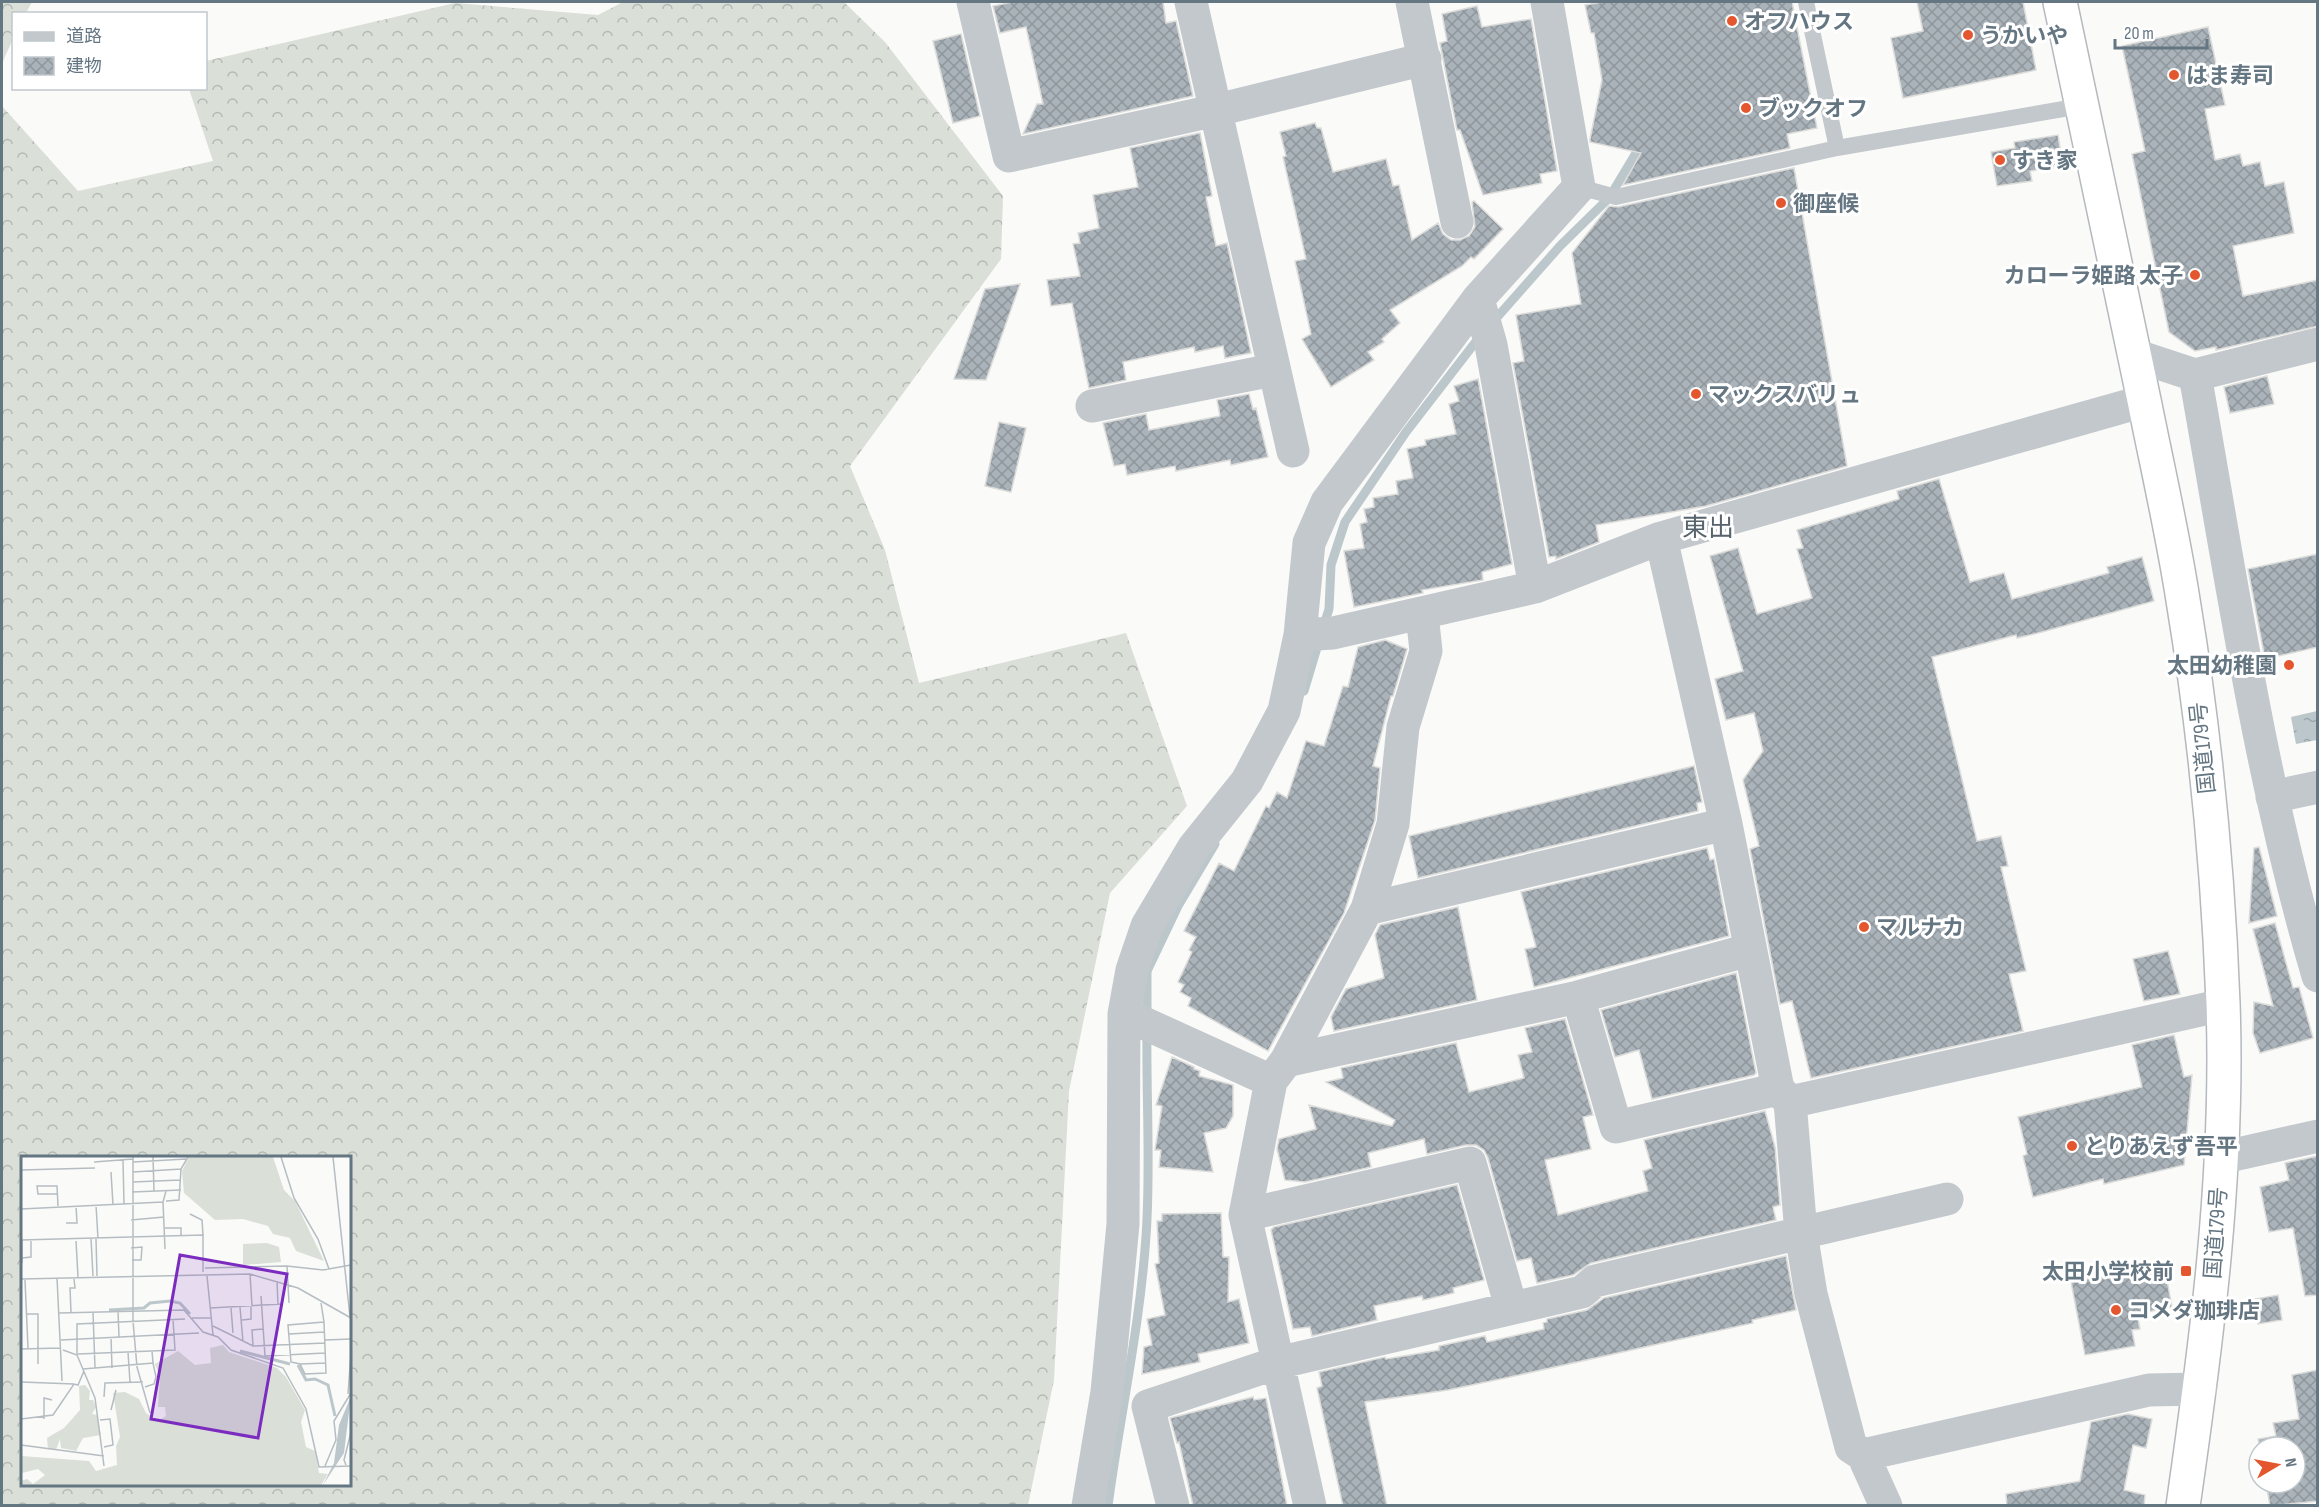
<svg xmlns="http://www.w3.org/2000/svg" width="2319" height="1507" font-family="'Sofia Sans Condensed','Noto Sans JP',sans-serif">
	<defs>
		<pattern id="forest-crowns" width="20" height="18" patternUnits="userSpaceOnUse" patternTransform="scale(1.5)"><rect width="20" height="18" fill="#dadfd7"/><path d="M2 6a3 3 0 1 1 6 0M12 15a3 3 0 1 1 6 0" fill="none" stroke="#b4b9b4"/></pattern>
		<pattern id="water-ripples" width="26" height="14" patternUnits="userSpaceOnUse" patternTransform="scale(1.5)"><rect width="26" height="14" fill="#bbc7cb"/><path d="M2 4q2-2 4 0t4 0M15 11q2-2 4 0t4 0" fill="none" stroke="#9ca6aa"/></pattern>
		<pattern id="building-cross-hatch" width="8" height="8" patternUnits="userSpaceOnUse" patternTransform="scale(1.5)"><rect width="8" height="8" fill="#aab3b9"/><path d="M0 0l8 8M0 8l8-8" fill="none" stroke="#8e969c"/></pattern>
	</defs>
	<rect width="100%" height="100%" fill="#fafaf8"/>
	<path fill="url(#forest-crowns)" fill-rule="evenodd" d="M 2,2 L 32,2 L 26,13 L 14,14 L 13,39 L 2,63 Z
		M 623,2 L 844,2 L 885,42 L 1003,196 L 1001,259 L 850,466 L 885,550 L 919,683 L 1126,633 L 1187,806 L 1110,893 L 1069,1091 L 1054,1380 L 1028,1505 L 2,1505 L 2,106 L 78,191 L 213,161 L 189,89 L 206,88 L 206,61 L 455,3 L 598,15 ZM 22,1158 L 350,1158 L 350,1484 L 22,1484 Z"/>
	<path fill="url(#water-ripples)" d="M 2317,711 L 2317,740 L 2296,744 L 2291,717 Z"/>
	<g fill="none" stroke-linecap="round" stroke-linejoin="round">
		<path stroke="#bbc7cb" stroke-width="9" d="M 1492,323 L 1560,246 L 1609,198 L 1642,143
			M 1323,628 L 1329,609 L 1331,565 L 1345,522 L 1406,432 L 1481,335
			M 1304,691 L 1319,641
			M 1147,1017 L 1147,971 L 1178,906 L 1215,844
			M 1108,1506 C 1120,1415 1140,1327 1146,1236 C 1151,1168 1146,1099 1147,1031"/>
	</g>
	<path fill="url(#building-cross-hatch)" stroke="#dcdcda" stroke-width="1.5" d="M 1013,2 L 1163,2 L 1166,23 L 1176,21 L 1193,96 L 1023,134 L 1037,104 L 1043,104 L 1026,27 L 1000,33 L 993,6 Z
		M 1603,2 L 1792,2 L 1817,128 L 1787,134 L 1790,148 L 1623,185 L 1641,153 L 1590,142 L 1590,139 L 1602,80 L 1594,33 L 1591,33 L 1585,5 Z
		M 1917,2 L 2023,2 L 2036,70 L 1903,98 L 1891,38 L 1923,31 Z
		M 1477,6 L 1482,27 L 1531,19 L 1557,171 L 1540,174 L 1542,183 L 1483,195 L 1460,130 L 1457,130 L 1440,43 L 1447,41 L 1442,14 Z
		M 2208,27 L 2225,105 L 2205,109 L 2215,160 L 2240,154 L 2243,166 L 2260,162 L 2265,186 L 2284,182 L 2294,233 L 2233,246 L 2243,296 L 2318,280 L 2318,326 L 2216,350 L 2216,347 L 2195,351 L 2169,332 L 2132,154 L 2145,151 L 2122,46 Z
		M 961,34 L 980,116 L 953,123 L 933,41 Z
		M 1315,123 L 1317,128 L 1321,128 L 1333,172 L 1386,159 L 1393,186 L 1399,185 L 1412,240 L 1438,223 L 1443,234 L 1451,240 L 1460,240 L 1469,236 L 1475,227 L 1472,202 L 1474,201 L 1503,229 L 1474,259 L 1471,257 L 1462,266 L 1390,310 L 1400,323 L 1382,339 L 1384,342 L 1368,352 L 1374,360 L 1331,387 L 1302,339 L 1311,334 L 1295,261 L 1306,259 L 1283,157 L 1286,156 L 1280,132 Z
		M 1200,133 L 1212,196 L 1206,197 L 1216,246 L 1227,243 L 1251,353 L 1225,358 L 1223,346 L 1195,352 L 1194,347 L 1123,362 L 1126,380 L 1089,388 L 1072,303 L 1051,306 L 1047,280 L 1080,276 L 1073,244 L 1080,243 L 1078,233 L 1099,228 L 1093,195 L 1138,187 L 1130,148 Z
		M 2058,135 L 2063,166 L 2030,171 L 2032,181 L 1997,186 L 1991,152 L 2015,148 L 2014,142 Z
		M 1794,168 L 1847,466 L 1706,506 L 1596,525 L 1599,542 L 1556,559 L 1556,556 L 1549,557 L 1513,363 L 1524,361 L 1516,315 L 1581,304 L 1572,253 L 1609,206 L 1618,207 Z
		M 1020,284 L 986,380 L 954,379 L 985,289 Z
		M 2267,376 L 2274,404 L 2230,413 L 2224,387 Z
		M 1478,379 L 1512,564 L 1482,572 L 1483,580 L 1422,590 L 1423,593 L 1354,607 L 1344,551 L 1364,548 L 1360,524 L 1367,522 L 1364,509 L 1374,507 L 1373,498 L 1398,494 L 1396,481 L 1413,478 L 1407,449 L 1426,445 L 1425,440 L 1456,434 L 1449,404 L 1459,401 L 1454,386 Z
		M 1249,394 L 1253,409 L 1256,408 L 1268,457 L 1231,465 L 1230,460 L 1176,471 L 1175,466 L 1127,475 L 1125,464 L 1114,466 L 1103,423 L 1146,414 L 1149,430 L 1220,416 L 1217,400 Z
		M 999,422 L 1026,428 L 1011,492 L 985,486 Z
		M 1939,479 L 1970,582 L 2004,573 L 2012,599 L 2109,573 L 2107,567 L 2142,557 L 2154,601 L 2042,632 L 2017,638 L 2016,635 L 1932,657 L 1977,841 L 2001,836 L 2008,866 L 2001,867 L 2026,971 L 2009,974 L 2023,1031 L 1811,1078 L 1792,1001 L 1780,1004 L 1750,849 L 1759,846 L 1743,780 L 1763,751 L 1754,713 L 1726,720 L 1715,679 L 1743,671 L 1710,556 L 1738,548 L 1757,614 L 1812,598 L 1797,549 L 1803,548 L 1797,530 L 1899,499 L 1897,491 Z
		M 2318,554 L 2318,647 L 2265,659 L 2248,569 Z
		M 1385,640 L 1407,649 L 1393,696 L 1391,696 L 1373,766 L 1380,768 L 1375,820 L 1344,913 L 1268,1051 L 1188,1006 L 1191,998 L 1180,992 L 1184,985 L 1178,982 L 1192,952 L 1189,950 L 1196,937 L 1184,931 L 1219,863 L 1234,871 L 1266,806 L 1269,808 L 1277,792 L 1287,798 L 1306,741 L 1324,746 L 1343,686 L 1348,687 L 1358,647 Z
		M 1694,766 L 1702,802 L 1697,803 L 1698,811 L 1418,878 L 1409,836 Z
		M 2259,847 L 2277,916 L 2249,923 L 2254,848 Z
		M 1707,848 L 1710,860 L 1714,859 L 1729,936 L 1534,987 L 1525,949 L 1536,947 L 1521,892 Z
		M 1458,907 L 1477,1000 L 1334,1031 L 1331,1017 L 1346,989 L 1384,978 L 1375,935 L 1380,925 Z
		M 2275,923 L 2293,988 L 2299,987 L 2313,1038 L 2260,1053 L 2253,1033 L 2254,1002 L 2273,1006 L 2253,929 Z
		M 2168,951 L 2180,994 L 2144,1001 L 2133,959 Z
		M 1736,973 L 1756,1073 L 1754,1075 L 1652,1099 L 1639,1050 L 1615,1057 L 1601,1010 Z
		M 1565,1019 L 1593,1115 L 1583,1117 L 1591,1149 L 1545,1160 L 1558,1215 L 1648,1191 L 1643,1171 L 1652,1168 L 1644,1140 L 1765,1111 L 1775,1147 L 1780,1205 L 1773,1207 L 1776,1220 L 1591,1263 L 1573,1275 L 1537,1283 L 1531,1258 L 1517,1261 L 1488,1158 L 1484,1150 L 1476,1145 L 1466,1145 L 1427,1154 L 1424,1139 L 1368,1153 L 1371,1167 L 1305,1182 L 1285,1180 L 1277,1149 L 1279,1139 L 1316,1129 L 1309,1105 L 1392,1126 L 1395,1120 L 1326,1082 L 1343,1078 L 1341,1068 L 1456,1043 L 1469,1092 L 1524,1078 L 1518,1055 L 1532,1052 L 1525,1028 Z
		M 2174,1035 L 2184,1077 L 2192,1075 L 2184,1165 L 2104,1184 L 2103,1179 L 2033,1197 L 2023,1156 L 2027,1154 L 2018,1117 L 2142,1087 L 2132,1045 Z
		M 1172,1057 L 1194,1067 L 1194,1069 L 1200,1071 L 1199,1076 L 1233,1085 L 1233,1116 L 1226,1128 L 1204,1133 L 1213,1172 L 1159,1167 L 1161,1150 L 1155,1150 L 1162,1106 L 1156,1105 Z
		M 2318,1156 L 2318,1295 L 2305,1296 L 2293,1228 L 2269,1232 L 2260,1187 L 2289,1180 L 2285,1163 Z
		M 1457,1185 L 1484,1280 L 1453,1288 L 1454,1293 L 1423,1300 L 1422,1296 L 1374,1306 L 1377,1320 L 1312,1336 L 1310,1327 L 1293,1329 L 1271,1230 L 1274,1227 Z
		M 1221,1213 L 1223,1257 L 1229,1257 L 1228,1302 L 1239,1299 L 1249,1343 L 1198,1354 L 1200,1362 L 1142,1374 L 1144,1347 L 1152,1345 L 1147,1319 L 1165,1315 L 1155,1264 L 1159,1263 L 1157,1221 L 1162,1221 L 1162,1214 Z
		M 1786,1256 L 1796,1310 L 1752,1320 L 1753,1323 L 1510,1377 L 1448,1390 L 1365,1402 L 1387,1506 L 1343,1506 L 1317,1388 L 1322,1386 L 1319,1372 L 1385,1357 L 1386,1359 L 1439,1350 L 1439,1346 L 1485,1336 L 1487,1342 L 1544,1329 L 1543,1323 L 1547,1322 L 1547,1319 L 1587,1310 L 1604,1298 Z
		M 2164,1264 L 2172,1307 L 2137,1314 L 2140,1329 L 2132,1330 L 2135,1346 L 2085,1355 L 2071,1282 Z
		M 2278,1295 L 2282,1320 L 2258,1324 L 2255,1299 Z
		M 2318,1370 L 2318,1501 L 2270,1506 L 2266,1483 L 2295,1483 L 2295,1447 L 2260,1447 L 2258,1439 L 2276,1436 L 2273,1423 L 2299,1419 L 2292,1375 Z
		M 1253,1397 L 1254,1400 L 1266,1398 L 1287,1506 L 1193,1506 L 1179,1442 L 1177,1443 L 1170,1418 Z
		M 2128,1414 L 2152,1419 L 2146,1448 L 2133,1445 L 2124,1490 L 2145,1495 L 2144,1506 L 2007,1506 L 2006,1494 L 2080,1481 L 2091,1422 Z"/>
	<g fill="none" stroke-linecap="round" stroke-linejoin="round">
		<g stroke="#b4b9bd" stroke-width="36">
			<path id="highway" d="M 2060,2 C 2088,136 2117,271 2145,405 C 2158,470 2173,535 2183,600 C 2205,733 2218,869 2223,1003 C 2229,1171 2207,1340 2183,1506"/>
		</g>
		<path stroke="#c3c8cc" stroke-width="16" d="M 1806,2 L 1837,148
			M 1579,187 L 1616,197 L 1837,148 L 2081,106"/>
		<path stroke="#c3c8cc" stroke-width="33" d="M 973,2 L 1009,156 L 1217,110 L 1425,59
			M 1191,2 L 1293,451
			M 1412,2 L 1457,222
			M 1478,299 L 1491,345 L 1535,587
			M 2134,355 L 2195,375 L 2318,344
			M 2195,375 C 2231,576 2260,780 2318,976
			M 1092,406 L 1273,370
			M 1661,538 L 1726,824 L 1778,1089 L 1790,1102 L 1801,1233 L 1811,1294 L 1851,1447 L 1863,1455 L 1886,1506
			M 1300,635 L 1333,633 L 1535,587 L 1661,538 L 2144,401
			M 2272,797 L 2318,787
			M 1367,909 L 1726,824
			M 1578,997 L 1616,1127 L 1778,1089
			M 1124,1014 L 1271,1081
			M 1286,1061 L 1578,997 L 1749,950
			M 1790,1102 L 2223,1005
			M 2220,1158 L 2318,1136
			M 1245,1215 L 1470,1163 L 1511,1307
			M 1863,1455 L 2149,1390 L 2200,1389
			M 1088,1506 L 1107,1392 L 1123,1224 L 1124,1014 L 1132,970 L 1147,926 L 1194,847 L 1247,781 L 1284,711 L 1300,635 L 1309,543 L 1327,502 L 1478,299 L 1579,187 L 1547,2
			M 1173,1506 L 1148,1406 L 1277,1363 L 1582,1292 L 1595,1281 L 1947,1199
			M 1310,1506 L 1245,1215 L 1271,1081 L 1286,1061 L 1367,909 L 1393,824 L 1403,727 L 1426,651 L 1422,614"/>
		<use href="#highway" stroke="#fff" stroke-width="33"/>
	</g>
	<g fill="#e4572e" stroke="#fff" stroke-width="2">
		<circle cx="1732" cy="21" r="6"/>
		<circle cx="1968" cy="35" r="6"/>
		<circle cx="2174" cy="75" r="6"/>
		<circle cx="1746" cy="108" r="6"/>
		<circle cx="2000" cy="160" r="6"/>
		<circle cx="1781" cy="203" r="6"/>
		<circle cx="2195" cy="275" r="6"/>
		<circle cx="1696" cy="394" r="6"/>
		<circle cx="2289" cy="665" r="6"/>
		<circle cx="1864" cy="927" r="6"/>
		<circle cx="2072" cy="1146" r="6"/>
		<rect x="2180" y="1265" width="12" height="12" rx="3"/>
		<circle cx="2116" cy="1310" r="6"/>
	</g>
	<g text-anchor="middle" stroke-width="6" stroke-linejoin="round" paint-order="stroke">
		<g font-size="22" font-weight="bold" fill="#657683" stroke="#fff" text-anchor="start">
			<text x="1744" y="29">オフハウス</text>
			<text x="1980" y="43">うかいや</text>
			<text x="2186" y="83">はま寿司</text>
			<text x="1758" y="116">ブックオフ</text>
			<text x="2012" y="168">すき家</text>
			<text x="1793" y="211">御座候</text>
			<text x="2183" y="283" text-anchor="end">カローラ姫路 太子</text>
			<text x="1708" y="402">マックスバリュ</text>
			<text x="2277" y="673" text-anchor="end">太田幼稚園</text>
			<text x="1876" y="935">マルナカ</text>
			<text x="2084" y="1154">とりあえず吾平</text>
			<text x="2174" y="1279" text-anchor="end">太田小学校前</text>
			<text x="2128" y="1318">コメダ珈琲店</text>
		</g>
		<g font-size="22" fill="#657683" stroke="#fff">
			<text transform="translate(2202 748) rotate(-96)" y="8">国道179号</text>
			<text transform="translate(2215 1233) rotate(-86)" y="8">国道179号</text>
		</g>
		<g font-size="26" fill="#57646e" stroke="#fff">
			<text x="1708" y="536">東出</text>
		</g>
	</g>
	<g transform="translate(21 1156)">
		<rect width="330" height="330" fill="#fafaf8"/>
		<path d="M 246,87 L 258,91 L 260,106 L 222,109 L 222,88 Z" fill="#dadfd7"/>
		<path d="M 168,1 L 252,1 L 263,34 L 274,45 L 303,105 L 275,95 L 269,82 L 252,78 L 247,70 L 222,63 L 194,64 L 163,37 L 161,15 ZM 202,189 L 208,196 L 256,212 L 265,221 L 284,254 L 280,266 L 285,291 L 294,295 L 298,317 L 307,318 L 300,329 L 0,329 L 0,325 L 6,323 L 12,328 L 24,319 L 17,313 L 1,317 L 0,300 L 68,305 L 75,315 L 96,309 L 95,290 L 99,281 L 92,237 L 104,236 L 118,243 L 125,257 L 137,265 L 145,260 L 144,251 L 137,251 L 139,221 L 134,208 L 157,195 L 174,209 L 190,207 L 189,192 ZM 64,229 L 69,235 L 68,244 L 72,244 L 75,251 L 71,258 L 76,259 L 80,279 L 62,282 L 55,295 L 40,292 L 39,283 L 35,294 L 27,293 L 26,282 L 43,272 L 59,254 L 58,230 Z" fill="#dadfd7"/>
		<path d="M 330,240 L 323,297 L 302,329 L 313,307 L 318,269 Z" fill="#bbc7cb"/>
		<path fill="none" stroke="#bbc7cb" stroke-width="3" d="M 88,154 L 123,152 L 129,147 L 149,145 L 159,147 L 169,158M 219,195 L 269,208M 277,209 L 285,224 L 294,223 L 307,229 L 314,260"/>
		<path fill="none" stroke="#b5bdc2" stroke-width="1.5" d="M 112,1 L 112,165 L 116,211 L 129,257M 132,1 L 133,35M 260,1 L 273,42 L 297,83 L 308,113M 312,1 L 329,161M 102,4 L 103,48M 73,6 L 112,3M 112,6 L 165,3M 0,14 L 74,12M 90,16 L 92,49M 112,16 L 160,13M 112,26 L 159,24M 111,36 L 160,34M 36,38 L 17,38 L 16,30 L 36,30 L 37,50M 145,45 L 158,44 L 160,13 L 167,1M 75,49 L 77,83M 0,53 L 142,46M 169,58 L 181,64 L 182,79M 110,64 L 143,61M 45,67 L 56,67 L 55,50M 144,72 L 160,72 L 160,81M 70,83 L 72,120M 75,83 L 76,120M 0,84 L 182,79 L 182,116M 55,85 L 57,121M 110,92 L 121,91 L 120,104 L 111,104M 144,93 L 142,46 L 145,35M 1,102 L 10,101 L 10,85M 1,107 L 1,84M 266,110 L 268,147M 184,112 L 266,110 L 302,114 L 330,109M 229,118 L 231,150M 186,120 L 192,179M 36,122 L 41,225M 0,123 L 229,118 L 277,132 L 330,162M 4,124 L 7,192M 256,125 L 257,149M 240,140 L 244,200 L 304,197M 300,147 L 303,166 L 305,217 L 284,218 L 279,208 L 270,206 L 267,169 L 303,166M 219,151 L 222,186M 189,152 L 261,148M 210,152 L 212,177M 97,154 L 98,181M 72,156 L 74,212M 38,157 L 163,154 L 182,176 L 197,181 L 210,194 L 262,212 L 285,253 L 298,311 L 330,310M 50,157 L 49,132 L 54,132 L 53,123M 5,158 L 17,158 L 17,208M 171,162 L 191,162M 221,164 L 230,163 L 230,151M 192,170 L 232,190 L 304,187M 268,178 L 303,176M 90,181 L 91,212M 40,184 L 178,177M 304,184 L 330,183M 232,190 L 231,174 L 242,173M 0,193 L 39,192M 42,194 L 56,199 L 74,242 L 83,310M 107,196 L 109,226M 57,198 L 154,194 L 152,163M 56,199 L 56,168 L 164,163M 279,208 L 305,207M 62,213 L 132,207 L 131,195M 0,226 L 53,228M 124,231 L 133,228 L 135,221 L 132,207M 327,238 L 330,197M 83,241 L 84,227 L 122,226M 90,254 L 95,234M 0,263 L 32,259 L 53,228 L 57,229 L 63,215M 23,263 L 23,242 L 31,244M 79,264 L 89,263 L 92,289 L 83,291M 0,289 L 83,300M 325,309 L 323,304 L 330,276M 304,310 L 315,284 L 313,265 L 330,237"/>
		<path fill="#7b2cbf" fill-opacity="0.15" stroke="#7b2cbf" stroke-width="3" d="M 159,99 L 266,118 L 237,282 L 130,263 Z"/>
		<rect width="330" height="330" fill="none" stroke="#657683" stroke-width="3"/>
	</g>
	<rect width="2319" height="1507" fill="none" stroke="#657683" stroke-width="6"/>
	<rect x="12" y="12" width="195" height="78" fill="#ffffff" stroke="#c1c8cd" stroke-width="1.5"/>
	<rect x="24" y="32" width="30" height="9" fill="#c3c8cc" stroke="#c1c8cd" stroke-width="1.5"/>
	<text x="66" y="42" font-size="18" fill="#657683">道路</text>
	<rect x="24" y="57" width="30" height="18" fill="url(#building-cross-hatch)" stroke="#c1c8cd" stroke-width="1.5"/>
	<text x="66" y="72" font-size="18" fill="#657683">建物</text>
	<g transform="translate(2277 1465) rotate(80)"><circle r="28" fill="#ffffff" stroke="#c1c8cd" stroke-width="1.5"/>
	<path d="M0-4.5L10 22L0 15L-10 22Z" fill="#e4572e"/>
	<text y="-9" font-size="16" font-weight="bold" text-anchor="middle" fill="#657683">N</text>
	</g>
	<path d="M2115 39v9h92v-9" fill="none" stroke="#657683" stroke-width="3"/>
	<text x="2124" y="39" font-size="18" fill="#657683" stroke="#ffffff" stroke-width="4.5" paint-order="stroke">20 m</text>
</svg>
